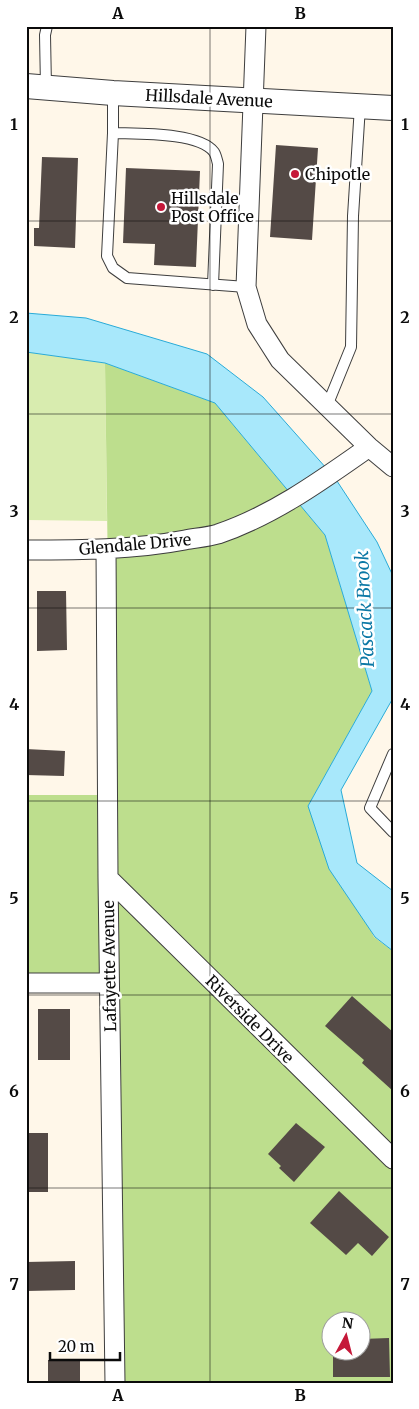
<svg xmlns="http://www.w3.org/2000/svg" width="419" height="1409" font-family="Merriweather,serif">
	<rect width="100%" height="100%" fill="#fff7e9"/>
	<path fill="#d8ecaf" d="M 26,352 L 105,363 L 107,521 L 26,520 Z"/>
	<path fill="#bdde8d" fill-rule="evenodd" d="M 105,363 L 215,403 L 325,535 L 372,691 L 308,806 L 374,937 L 393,951 L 393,1383 L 115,1383 L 114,979 L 26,978 L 26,795 L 111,795 ZM 332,1322 L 362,1322 L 362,1352 L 332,1352 Z"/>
	<path fill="#a8e8fb" stroke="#29abd8" d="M 26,313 L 86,318 L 207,354 L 263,397 L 335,478 L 377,542 L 393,576 L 393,698 L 341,790 L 357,863 L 393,891 L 393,951 L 375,937 L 329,869 L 308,806 L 372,691 L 325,535 L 215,403 L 105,363 L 26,352 Z"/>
	<path fill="#544a46" d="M 276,145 L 318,148 L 312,240 L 270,237 Z
		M 42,157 L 78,158 L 75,248 L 34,246 L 34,228 L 39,228 Z
		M 126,168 L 200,171 L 196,267 L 154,265 L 155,244 L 123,243 Z
		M 37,591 L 66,591 L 67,650 L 37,651 Z
		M 26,749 L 65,751 L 64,776 L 26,775 Z
		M 352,996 L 393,1032 L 393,1091 L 362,1063 L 364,1060 L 325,1026 Z
		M 38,1009 L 70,1009 L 70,1060 L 38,1060 Z
		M 296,1123 L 325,1147 L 294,1182 L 279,1168 L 281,1166 L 268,1154 Z
		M 26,1133 L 48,1133 L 48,1192 L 26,1192 Z
		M 339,1191 L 389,1237 L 372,1256 L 358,1243 L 346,1255 L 310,1223 Z
		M 75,1261 L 75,1290 L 26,1291 L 26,1262 Z
		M 389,1338 L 390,1377 L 333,1377 L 333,1352 L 362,1352 L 362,1339 Z
		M 48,1360 L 80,1360 L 80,1383 L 48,1383 Z"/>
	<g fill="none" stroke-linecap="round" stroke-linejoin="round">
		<g stroke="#3e3e3e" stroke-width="12">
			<path id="service" d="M 46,87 L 45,35 L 47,26
				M 113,93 L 113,133 L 107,256 L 113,268 L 127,278 L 246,287
				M 113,133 C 137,134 199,132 214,152 C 216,155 217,160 218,164 L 213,285
				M 327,406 L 351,347 L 353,216 L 360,106
				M 393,754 L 370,808 L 393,832"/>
		</g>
		<g stroke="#3e3e3e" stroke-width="21">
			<path id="minor" d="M 256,26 L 246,287 L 257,324 L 280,360 L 369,447 L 393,467
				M 106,549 L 108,878 L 115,1383
				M 26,550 C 79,550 133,550 185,540 C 196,538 208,537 218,534 C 274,515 322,480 369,447
				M 108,878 L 393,1159
				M 26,983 L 109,983"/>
		</g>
		<g stroke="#3e3e3e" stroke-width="26">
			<path id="tertiary" d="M 26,86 L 113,93 L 393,108"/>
		</g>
		<use href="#service" stroke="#fff" stroke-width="10"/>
		<use href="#minor" stroke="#fff" stroke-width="19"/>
		<use href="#tertiary" stroke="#fff" stroke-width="24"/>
	</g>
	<path fill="none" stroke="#0b0b0b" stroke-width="1" stroke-opacity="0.55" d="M 210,26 L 210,1383M 26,221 L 393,221M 26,414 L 393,414M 26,608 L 393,608M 26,801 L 393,801M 26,995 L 393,995M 26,1188 L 393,1188"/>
	<g fill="#c51839" stroke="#fff" stroke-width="2">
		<circle cx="295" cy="174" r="5"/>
		<circle cx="161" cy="207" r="5"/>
	</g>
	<g text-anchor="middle" stroke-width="5" stroke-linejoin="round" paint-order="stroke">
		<g font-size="16" fill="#0b0b0b" stroke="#fff">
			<text transform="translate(209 98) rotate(3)" y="6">Hillsdale Avenue</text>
			<text transform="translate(135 544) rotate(-5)" y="6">Glendale Drive</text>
			<text transform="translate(109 966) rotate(-91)" y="6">Lafayette Avenue</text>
			<text transform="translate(250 1019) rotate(45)" y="6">Riverside Drive</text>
		</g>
		<g font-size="16" fill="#0b0b0b" stroke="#fff" text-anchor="start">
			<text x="305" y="180">Chipotle</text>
			<text x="171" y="204">Hillsdale<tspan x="171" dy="18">Post Office</tspan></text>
		</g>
		<g font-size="18" font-style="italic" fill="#0b78a5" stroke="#fff">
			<text transform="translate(365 609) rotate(-93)" y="6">Pascack Brook</text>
		</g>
	</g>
	<rect width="419" height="1409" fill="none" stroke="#ffffff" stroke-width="55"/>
	<g transform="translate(346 1336) rotate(7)"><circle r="24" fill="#ffffff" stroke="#9d9d9d"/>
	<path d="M0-4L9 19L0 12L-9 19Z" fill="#c51839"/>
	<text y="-8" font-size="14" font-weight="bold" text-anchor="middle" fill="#0b0b0b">N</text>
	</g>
	<path d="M50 1352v8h70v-8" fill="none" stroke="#0b0b0b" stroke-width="2.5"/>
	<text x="58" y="1352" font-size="15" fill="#0b0b0b" stroke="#ffffff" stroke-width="4" paint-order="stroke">20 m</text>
	<rect x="28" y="28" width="364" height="1354" fill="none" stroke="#0b0b0b" stroke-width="2"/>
	<g font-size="16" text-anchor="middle" font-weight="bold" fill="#0b0b0b">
		<text x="118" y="19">A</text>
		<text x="300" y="19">B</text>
		<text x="14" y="130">1</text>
		<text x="405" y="130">1</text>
		<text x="14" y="323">2</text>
		<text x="405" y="323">2</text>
		<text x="14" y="517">3</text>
		<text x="405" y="517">3</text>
		<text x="14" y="710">4</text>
		<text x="405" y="710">4</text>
		<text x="14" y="904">5</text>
		<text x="405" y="904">5</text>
		<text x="14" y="1097">6</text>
		<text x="405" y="1097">6</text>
		<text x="14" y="1290">7</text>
		<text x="405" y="1290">7</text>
		<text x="118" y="1401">A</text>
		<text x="300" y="1401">B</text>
	</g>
</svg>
